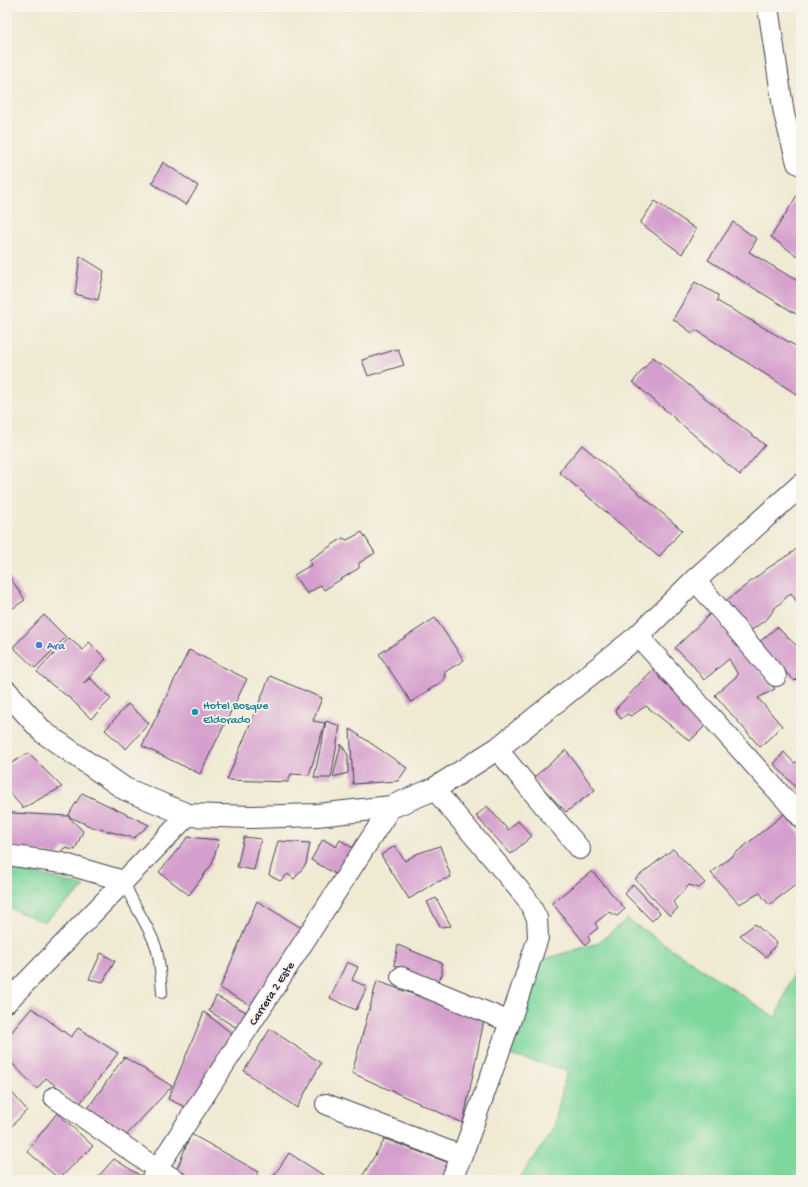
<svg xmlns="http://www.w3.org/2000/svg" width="808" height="1187" font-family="'Gochi Hand',sans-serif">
	<defs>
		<pattern id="park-crowns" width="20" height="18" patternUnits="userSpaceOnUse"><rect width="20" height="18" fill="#7dd79c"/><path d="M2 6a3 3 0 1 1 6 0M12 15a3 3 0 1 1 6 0" fill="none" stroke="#6cb887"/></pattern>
	</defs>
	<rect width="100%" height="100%" fill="#f7f3e8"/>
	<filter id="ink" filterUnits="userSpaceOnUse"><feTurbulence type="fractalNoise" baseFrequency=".025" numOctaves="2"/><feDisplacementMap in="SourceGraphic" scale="8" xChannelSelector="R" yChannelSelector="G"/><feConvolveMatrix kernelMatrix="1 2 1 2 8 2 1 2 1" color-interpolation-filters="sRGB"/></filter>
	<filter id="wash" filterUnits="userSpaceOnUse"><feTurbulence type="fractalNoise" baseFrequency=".012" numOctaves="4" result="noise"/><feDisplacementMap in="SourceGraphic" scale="16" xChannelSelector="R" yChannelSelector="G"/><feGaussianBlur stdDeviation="0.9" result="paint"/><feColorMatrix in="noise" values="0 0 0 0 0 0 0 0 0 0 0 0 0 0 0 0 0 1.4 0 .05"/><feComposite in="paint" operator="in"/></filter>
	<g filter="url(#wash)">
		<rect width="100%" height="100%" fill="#f0ead3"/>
		<path fill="#7dd79c" stroke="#507c6c" d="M 627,919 L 776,1018 L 801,955 L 801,1180 L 518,1180 L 553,1131 L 567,1070 L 505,1054 L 535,962 L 598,943 Z"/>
		<path fill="url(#park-crowns)" stroke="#507c6c" d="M 7,865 L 85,887 L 44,922 L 7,907 Z"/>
		<g id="blocks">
			<path fill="#d59fcd" d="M 163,162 L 198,186 L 186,205 L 152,183 Z
				M 801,189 L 801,259 L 771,237 Z
				M 655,201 L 696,229 L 682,254 L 640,223 Z
				M 733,222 L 757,239 L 749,252 L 801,283 L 801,317 L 708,260 Z
				M 80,256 L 104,271 L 98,300 L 75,294 Z
				M 695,282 L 718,295 L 717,301 L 801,349 L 801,397 L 696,330 L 692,333 L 673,319 Z
				M 398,349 L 404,365 L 368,376 L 362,360 Z
				M 653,357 L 765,445 L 740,475 L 633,382 Z
				M 582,445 L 682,530 L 659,557 L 559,472 Z
				M 362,532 L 375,553 L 359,563 L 359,568 L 324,590 L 321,585 L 307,594 L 294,575 L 311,565 L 309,560 L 343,538 L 347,540 Z
				M 801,544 L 801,608 L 791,593 L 775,608 L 768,618 L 749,632 L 722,604 L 768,568 L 793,552 Z
				M 7,573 L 25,600 L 7,612 Z
				M 711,613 L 775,689 L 758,698 L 782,726 L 760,747 L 715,695 L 738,675 L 729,659 L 704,680 L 691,663 L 675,648 Z
				M 44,615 L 66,637 L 35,668 L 13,647 Z
				M 435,618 L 464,660 L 445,672 L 444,680 L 411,702 L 379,654 Z
				M 777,627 L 801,650 L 801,675 L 795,681 L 757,644 Z
				M 69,638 L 83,650 L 89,642 L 106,659 L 83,684 L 90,678 L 111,699 L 91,719 L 70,698 L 52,685 L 37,672 Z
				M 189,650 L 247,679 L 200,774 L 142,746 Z
				M 655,667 L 660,679 L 689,704 L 707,724 L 690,741 L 646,706 L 631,716 L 627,714 L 621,719 L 615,710 Z
				M 270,676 L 322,698 L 313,721 L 325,723 L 309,775 L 291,774 L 288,782 L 227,780 Z
				M 128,704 L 149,723 L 126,749 L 105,730 Z
				M 326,721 L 340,726 L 331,778 L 314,778 Z
				M 350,729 L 407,768 L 398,781 L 353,784 Z
				M 341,744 L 348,755 L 348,773 L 333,777 Z
				M 566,750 L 595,790 L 566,812 L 533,778 Z
				M 784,752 L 794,763 L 801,760 L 801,793 L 774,764 Z
				M 28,753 L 62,787 L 23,808 L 7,790 L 7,766 Z
				M 82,793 L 149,825 L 134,838 L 92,827 L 68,816 Z
				M 487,806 L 508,830 L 518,821 L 532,836 L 511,854 L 476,816 Z
				M 7,810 L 13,813 L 68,816 L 83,831 L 75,850 L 64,848 L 57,856 L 10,846 L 8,840 L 7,839 Z
				M 784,814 L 801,835 L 801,881 L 769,905 L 760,893 L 739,904 L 711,873 Z
				M 188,837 L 219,840 L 212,864 L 189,895 L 159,872 Z
				M 244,837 L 261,839 L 254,870 L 237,867 Z
				M 323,839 L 336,847 L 340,840 L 353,848 L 337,875 L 311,860 Z
				M 278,841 L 310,843 L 306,864 L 294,879 L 288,874 L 280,881 L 269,875 Z
				M 395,846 L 405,861 L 416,854 L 440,846 L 451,877 L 434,883 L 409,899 L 381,855 Z
				M 673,849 L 705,883 L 699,888 L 689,885 L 673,902 L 678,908 L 670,916 L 635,879 Z
				M 592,871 L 625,909 L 617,916 L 609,912 L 595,923 L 598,928 L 588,936 L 590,941 L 586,945 L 552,903 Z
				M 633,884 L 660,913 L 652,921 L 625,894 Z
				M 436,898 L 451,926 L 440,927 L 427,902 Z
				M 257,901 L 305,930 L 253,1007 L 220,988 Z
				M 755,924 L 777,943 L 766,957 L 740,935 Z
				M 398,945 L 442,963 L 442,975 L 437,983 L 394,965 Z
				M 101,953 L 115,961 L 103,982 L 89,979 Z
				M 347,962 L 358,967 L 352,980 L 367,987 L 356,1010 L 330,998 Z
				M 377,981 L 484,1020 L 463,1123 L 352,1073 Z
				M 216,996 L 248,1013 L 237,1028 L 209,1011 Z
				M 32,1008 L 71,1037 L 78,1028 L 118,1053 L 79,1105 L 46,1078 L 37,1089 L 7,1058 L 7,1037 Z
				M 204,1012 L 238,1038 L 190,1109 L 168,1099 Z
				M 270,1029 L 321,1063 L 297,1108 L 244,1071 Z
				M 124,1057 L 172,1086 L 123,1139 L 86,1111 Z
				M 7,1087 L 27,1110 L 7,1131 Z
				M 57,1113 L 93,1146 L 59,1179 L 27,1151 Z
				M 191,1134 L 259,1172 L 252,1180 L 193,1180 L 176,1171 Z
				M 385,1139 L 452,1164 L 445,1180 L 360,1180 Z
				M 289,1153 L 331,1180 L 271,1180 Z
				M 114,1159 L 141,1176 L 139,1180 L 95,1180 Z"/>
		</g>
	</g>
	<g filter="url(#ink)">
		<use href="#blocks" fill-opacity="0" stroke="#414052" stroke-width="1"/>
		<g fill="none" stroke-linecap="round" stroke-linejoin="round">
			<g stroke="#414052" stroke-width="12">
				<path id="lane" d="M 124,881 C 132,904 148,924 156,947 C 160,960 161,979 162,993"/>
			</g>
			<g stroke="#414052" stroke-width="22">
				<path id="street" d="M 768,7 L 784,114 L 797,163 L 801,165
					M 695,580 L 776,676
					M 638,636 L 801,817
					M 497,749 L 580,849
					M 434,789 L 527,899 L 537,918 L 538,938 L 510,1022 L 462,1156 L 451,1180
					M 7,855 L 62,863 L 124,881
					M 401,977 L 510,1022
					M 7,1002 L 188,815
					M 54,1097 L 157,1169 L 176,1180
					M 326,1104 L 462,1156
					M 151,1180 L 157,1169 L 391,807"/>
			</g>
			<g stroke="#414052" stroke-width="24">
				<path id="secondary" d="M 7,692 L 43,732 L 125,789 L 188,815 L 251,817 L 317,815 L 391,807 L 434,789 L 497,749 L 638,636 L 695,580 L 801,485"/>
			</g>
			<use href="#lane" stroke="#fff" stroke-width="10"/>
			<use href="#street" stroke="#fff" stroke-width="20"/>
			<use href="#secondary" stroke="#fff" stroke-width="22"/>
		</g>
	</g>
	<circle fill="#3f7fe0" stroke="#f7f3e8" stroke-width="1.5" cx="39" cy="645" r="4"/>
	<circle fill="#0f9aa8" stroke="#f7f3e8" stroke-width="1.5" cx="195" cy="712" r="4"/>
	<g text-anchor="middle" stroke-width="3.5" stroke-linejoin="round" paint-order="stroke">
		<g font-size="12" fill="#366cbe" stroke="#f7f3e8" text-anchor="start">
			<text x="47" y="649">Ara</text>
		</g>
		<g font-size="12" fill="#0d838f" stroke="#f7f3e8" text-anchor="start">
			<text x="203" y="709">Hotel Bosque<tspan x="203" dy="14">Eldorado</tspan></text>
		</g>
		<g font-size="12" fill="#22223b" stroke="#f7f3e8">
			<text transform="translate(271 993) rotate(-57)" y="4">Carrera 2 Este</text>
		</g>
	</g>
	<rect width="808" height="1187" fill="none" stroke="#f7f3e8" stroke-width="24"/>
</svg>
